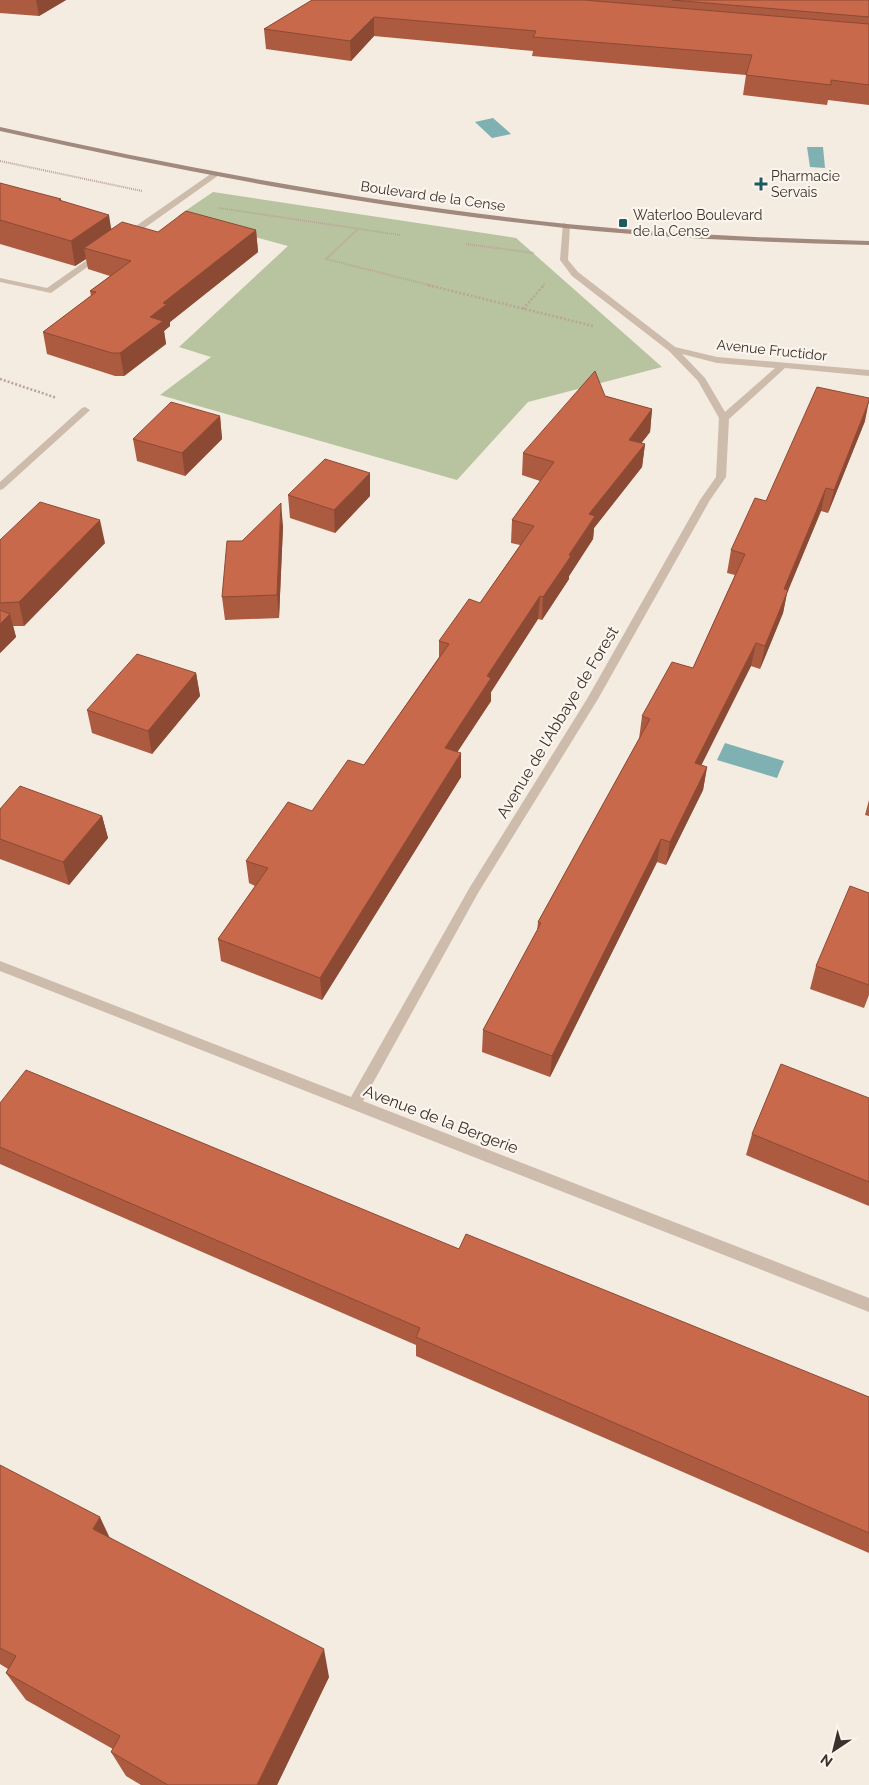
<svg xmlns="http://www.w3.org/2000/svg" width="869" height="1785" font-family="Raleway,sans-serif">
	<rect width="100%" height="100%" fill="#f4ebe1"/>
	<path fill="#b8c4a0" d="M 213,192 L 516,238 L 662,367 L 528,402 L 457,480 L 160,395 L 211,357 L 179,347 L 288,246 L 178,216 Z"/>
	<path fill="#7fb0b2" d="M 493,118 L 511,134 L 492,138 L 475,122 Z
		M 807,147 L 823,147 L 825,168 L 810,167 Z
		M 725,743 L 784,761 L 777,778 L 717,760 Z"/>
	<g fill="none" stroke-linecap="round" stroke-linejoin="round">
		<path stroke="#b9a596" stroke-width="2" stroke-dasharray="1 1" stroke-linecap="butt" d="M 0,161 L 142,191
			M 219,208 L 400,235
			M 357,230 L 326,259 L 433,286
			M 466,244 L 534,253
			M 543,286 L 545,283"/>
		<path stroke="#b9a596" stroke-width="2.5" stroke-dasharray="2 2" stroke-linecap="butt" d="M 428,285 L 593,326
			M 523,309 L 544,285
			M 0,379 L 57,398"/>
		<path fill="#cdbbac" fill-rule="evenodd" d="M 212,173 L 219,175 L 129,239 L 123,239 L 123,235 Z
			M 563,223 L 570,225 L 568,260 L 578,272 L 675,347 L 717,357 L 869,370 L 869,376 L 785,368 L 729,419 L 726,477 L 710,500 L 598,699 L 478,893 L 363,1101 L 869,1298 L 869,1312 L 0,971 L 0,961 L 351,1097 L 470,887 L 587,699 L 700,500 L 716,477 L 719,418 L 698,381 L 669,351 L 572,276 L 560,260 ZM 682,354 L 717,363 L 775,368 L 725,412 L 705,378 Z
			M 97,253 L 104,255 L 51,293 L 0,282 L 0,278 L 47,288 Z
			M 85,407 L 90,410 L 88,412 L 3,489 L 0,490 L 0,482 L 82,408 Z"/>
		<path fill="#a18a7d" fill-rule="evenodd" d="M 0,127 C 178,167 357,200 539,221 C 648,233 759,238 869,241 L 869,245 C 759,242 648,238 539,225 C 357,205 178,171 0,131 Z"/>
	</g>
	<path fill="#ac5a40" d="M 0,0 L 66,0 L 39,16 L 0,13 Z
		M 312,0 L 869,0 L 869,105 L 828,100 L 827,105 L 743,95 L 746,75 L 532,56 L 533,51 L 374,36 L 351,61 L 266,49 L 264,29 Z
		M 0,183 L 61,201 L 112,229 L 158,232 L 256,230 L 258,252 L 170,322 L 170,326 L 164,331 L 166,344 L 124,376 L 115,376 L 47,354 L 43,332 L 91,296 L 90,291 L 110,276 L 88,269 L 86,259 L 75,266 L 0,244 Z
		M 605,396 L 652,409 L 650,432 L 641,443 L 645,444 L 642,467 L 594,528 L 593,539 L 569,576 L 569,579 L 542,620 L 538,619 L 491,692 L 491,701 L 457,752 L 461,777 L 322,1000 L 221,961 L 218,939 L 255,886 L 249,883 L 246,861 L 312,811 L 364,765 L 439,657 L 439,641 L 480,603 L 520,545 L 511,543 L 512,520 L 540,481 L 522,475 L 523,453 Z
		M 220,416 L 222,439 L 185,476 L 137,461 L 133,439 Z
		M 865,421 L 828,513 L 821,511 L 787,593 L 783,613 L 760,669 L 751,666 L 701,765 L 707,767 L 703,790 L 666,865 L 657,862 L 550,1077 L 482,1052 L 483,1030 L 537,931 L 538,922 L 639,739 L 642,716 L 693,668 L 735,575 L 727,573 L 731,550 L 766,501 Z
		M 288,495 L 370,496 L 335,533 L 290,518 Z
		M 283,526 L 279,618 L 225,620 L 222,597 L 242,541 Z
		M 0,540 L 105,543 L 24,626 L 13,626 L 16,637 L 0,653 Z
		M 196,673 L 200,696 L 152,754 L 92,733 L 87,710 Z
		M 869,800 L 869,816 L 865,815 Z
		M 0,809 L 102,816 L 108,838 L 69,885 L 0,859 Z
		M 869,893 L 869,995 L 864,1008 L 810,989 L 816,966 Z
		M 869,1098 L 869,1206 L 746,1155 L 752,1134 Z
		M 0,1103 L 459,1249 L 869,1397 L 869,1553 L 416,1356 L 416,1345 L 0,1164 Z
		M 0,1465 L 110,1538 L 329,1677 L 277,1785 L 141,1785 L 126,1776 L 111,1752 L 113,1749 L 26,1700 L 6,1673 L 8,1669 L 0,1664 Z"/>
	<path fill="#8c4a34" d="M 36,0 L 66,0 L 39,16 Z
		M 374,17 L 374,36 L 351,61 L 350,41 Z
		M 109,215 L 113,240 L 84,248 L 86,259 L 75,266 L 71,241 Z
		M 256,230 L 258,252 L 170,322 L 170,326 L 164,331 L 166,344 L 124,376 L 120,353 L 163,303 Z
		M 869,401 L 865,421 L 828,513 L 834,490 Z
		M 652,409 L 650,432 L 627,462 L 629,440 Z
		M 220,416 L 222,439 L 185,476 L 182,453 Z
		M 645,444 L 642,467 L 594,528 L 593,539 L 569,576 L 569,579 L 542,620 L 543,597 L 569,555 L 589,514 Z
		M 370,473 L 370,496 L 335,533 L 334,510 Z
		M 826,488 L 821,511 L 787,593 L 783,613 L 760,669 L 765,646 L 784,589 Z
		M 281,503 L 283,526 L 279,618 L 277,595 Z
		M 100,520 L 105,543 L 24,626 L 19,602 Z
		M 540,596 L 538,619 L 491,692 L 491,701 L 445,771 L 445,748 L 487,676 Z
		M 10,614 L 16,637 L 0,653 L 0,624 Z
		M 756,643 L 751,666 L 691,786 L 695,763 Z
		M 196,673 L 200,696 L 152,754 L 148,731 Z
		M 461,753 L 461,777 L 322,1000 L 320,978 Z
		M 707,767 L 703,790 L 666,865 L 670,842 Z
		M 102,816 L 108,838 L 69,885 L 63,862 Z
		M 661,839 L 657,862 L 550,1077 L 552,1056 Z
		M 100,1517 L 115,1549 L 93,1529 Z
		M 324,1649 L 329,1677 L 277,1785 L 257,1785 Z"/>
	<path fill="#c8694b" stroke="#8c4a34" d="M 312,0 L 584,0 L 869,24 L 869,85 L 831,80 L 831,85 L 746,75 L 752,55 L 533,37 L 536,31 L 374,17 L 350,41 L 264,29 Z
		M 672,0 L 869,0 L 869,17 Z
		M 0,183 L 61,199 L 59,200 L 109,215 L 71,241 L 0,220 Z
		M 186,211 L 256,230 L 163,303 L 167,304 L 150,317 L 163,321 L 120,353 L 112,353 L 43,332 L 96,292 L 90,291 L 131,261 L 84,248 L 122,222 L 158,232 Z
		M 595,371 L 605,396 L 652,409 L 629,440 L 645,444 L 589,514 L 595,516 L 569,555 L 571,556 L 543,597 L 540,596 L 487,676 L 491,678 L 445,748 L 461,753 L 320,978 L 218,939 L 268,868 L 246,861 L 288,802 L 312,811 L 348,760 L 364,765 L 449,644 L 439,641 L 469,599 L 480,603 L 534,526 L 512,520 L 554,462 L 523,453 Z
		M 817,387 L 869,398 L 869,401 L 834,490 L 826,488 L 784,589 L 788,590 L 765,646 L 756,643 L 695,763 L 707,767 L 670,842 L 661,839 L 552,1056 L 483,1030 L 541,923 L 538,922 L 650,719 L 642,716 L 672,662 L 693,668 L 745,554 L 731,550 L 755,498 L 766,501 Z
		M 171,402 L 220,416 L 182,453 L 133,439 Z
		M 325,459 L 370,473 L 334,510 L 288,495 Z
		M 40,502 L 100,520 L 19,602 L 0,603 L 0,540 Z
		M 281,503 L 277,595 L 222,597 L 227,541 L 242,541 Z
		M 0,610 L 10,614 L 0,624 Z
		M 137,654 L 196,673 L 148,731 L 87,710 Z
		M 20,786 L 102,816 L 63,862 L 0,839 L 0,809 Z
		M 850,886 L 869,893 L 869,985 L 816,966 Z
		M 781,1064 L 869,1098 L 869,1182 L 752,1134 Z
		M 26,1070 L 459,1249 L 466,1234 L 869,1397 L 869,1533 L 416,1337 L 420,1328 L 0,1147 L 0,1103 Z
		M 0,1465 L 100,1517 L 93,1529 L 324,1649 L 257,1785 L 168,1785 L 111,1752 L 120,1736 L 6,1673 L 16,1656 L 0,1648 Z"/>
	<g fill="#1f5a5e" stroke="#fbf5ee" stroke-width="2">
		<path d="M758.5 176.5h5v5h5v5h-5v5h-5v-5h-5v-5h5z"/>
		<rect x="618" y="218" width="10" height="10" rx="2.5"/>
	</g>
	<g text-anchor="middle" stroke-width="4.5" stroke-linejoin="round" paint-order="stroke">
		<g font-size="14" fill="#3b302b" stroke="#fbf5ee" text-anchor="start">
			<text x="771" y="181">Pharmacie<tspan x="771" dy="16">Servais</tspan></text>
			<text x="633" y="220">Waterloo Boulevard<tspan x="633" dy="16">de la Cense</tspan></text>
		</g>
		<g font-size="14" fill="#3b302b" stroke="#fbf5ee">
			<text transform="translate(433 196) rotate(8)" y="5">Boulevard de la Cense</text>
			<text transform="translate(772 350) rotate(6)" y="5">Avenue Fructidor</text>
		</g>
		<g font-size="16" fill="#3b302b" stroke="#fbf5ee">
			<text transform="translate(557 722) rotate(-59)" y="6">Avenue de l'Abbaye de Forest</text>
			<text transform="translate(441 1119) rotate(21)" y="6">Avenue de la Bergerie</text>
		</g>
	</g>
	<g transform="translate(834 1750) rotate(215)" stroke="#fbf5ee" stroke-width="4" paint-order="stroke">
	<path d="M0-4L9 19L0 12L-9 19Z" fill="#3b302b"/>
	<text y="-8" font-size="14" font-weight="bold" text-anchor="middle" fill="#3b302b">N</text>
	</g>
</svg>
